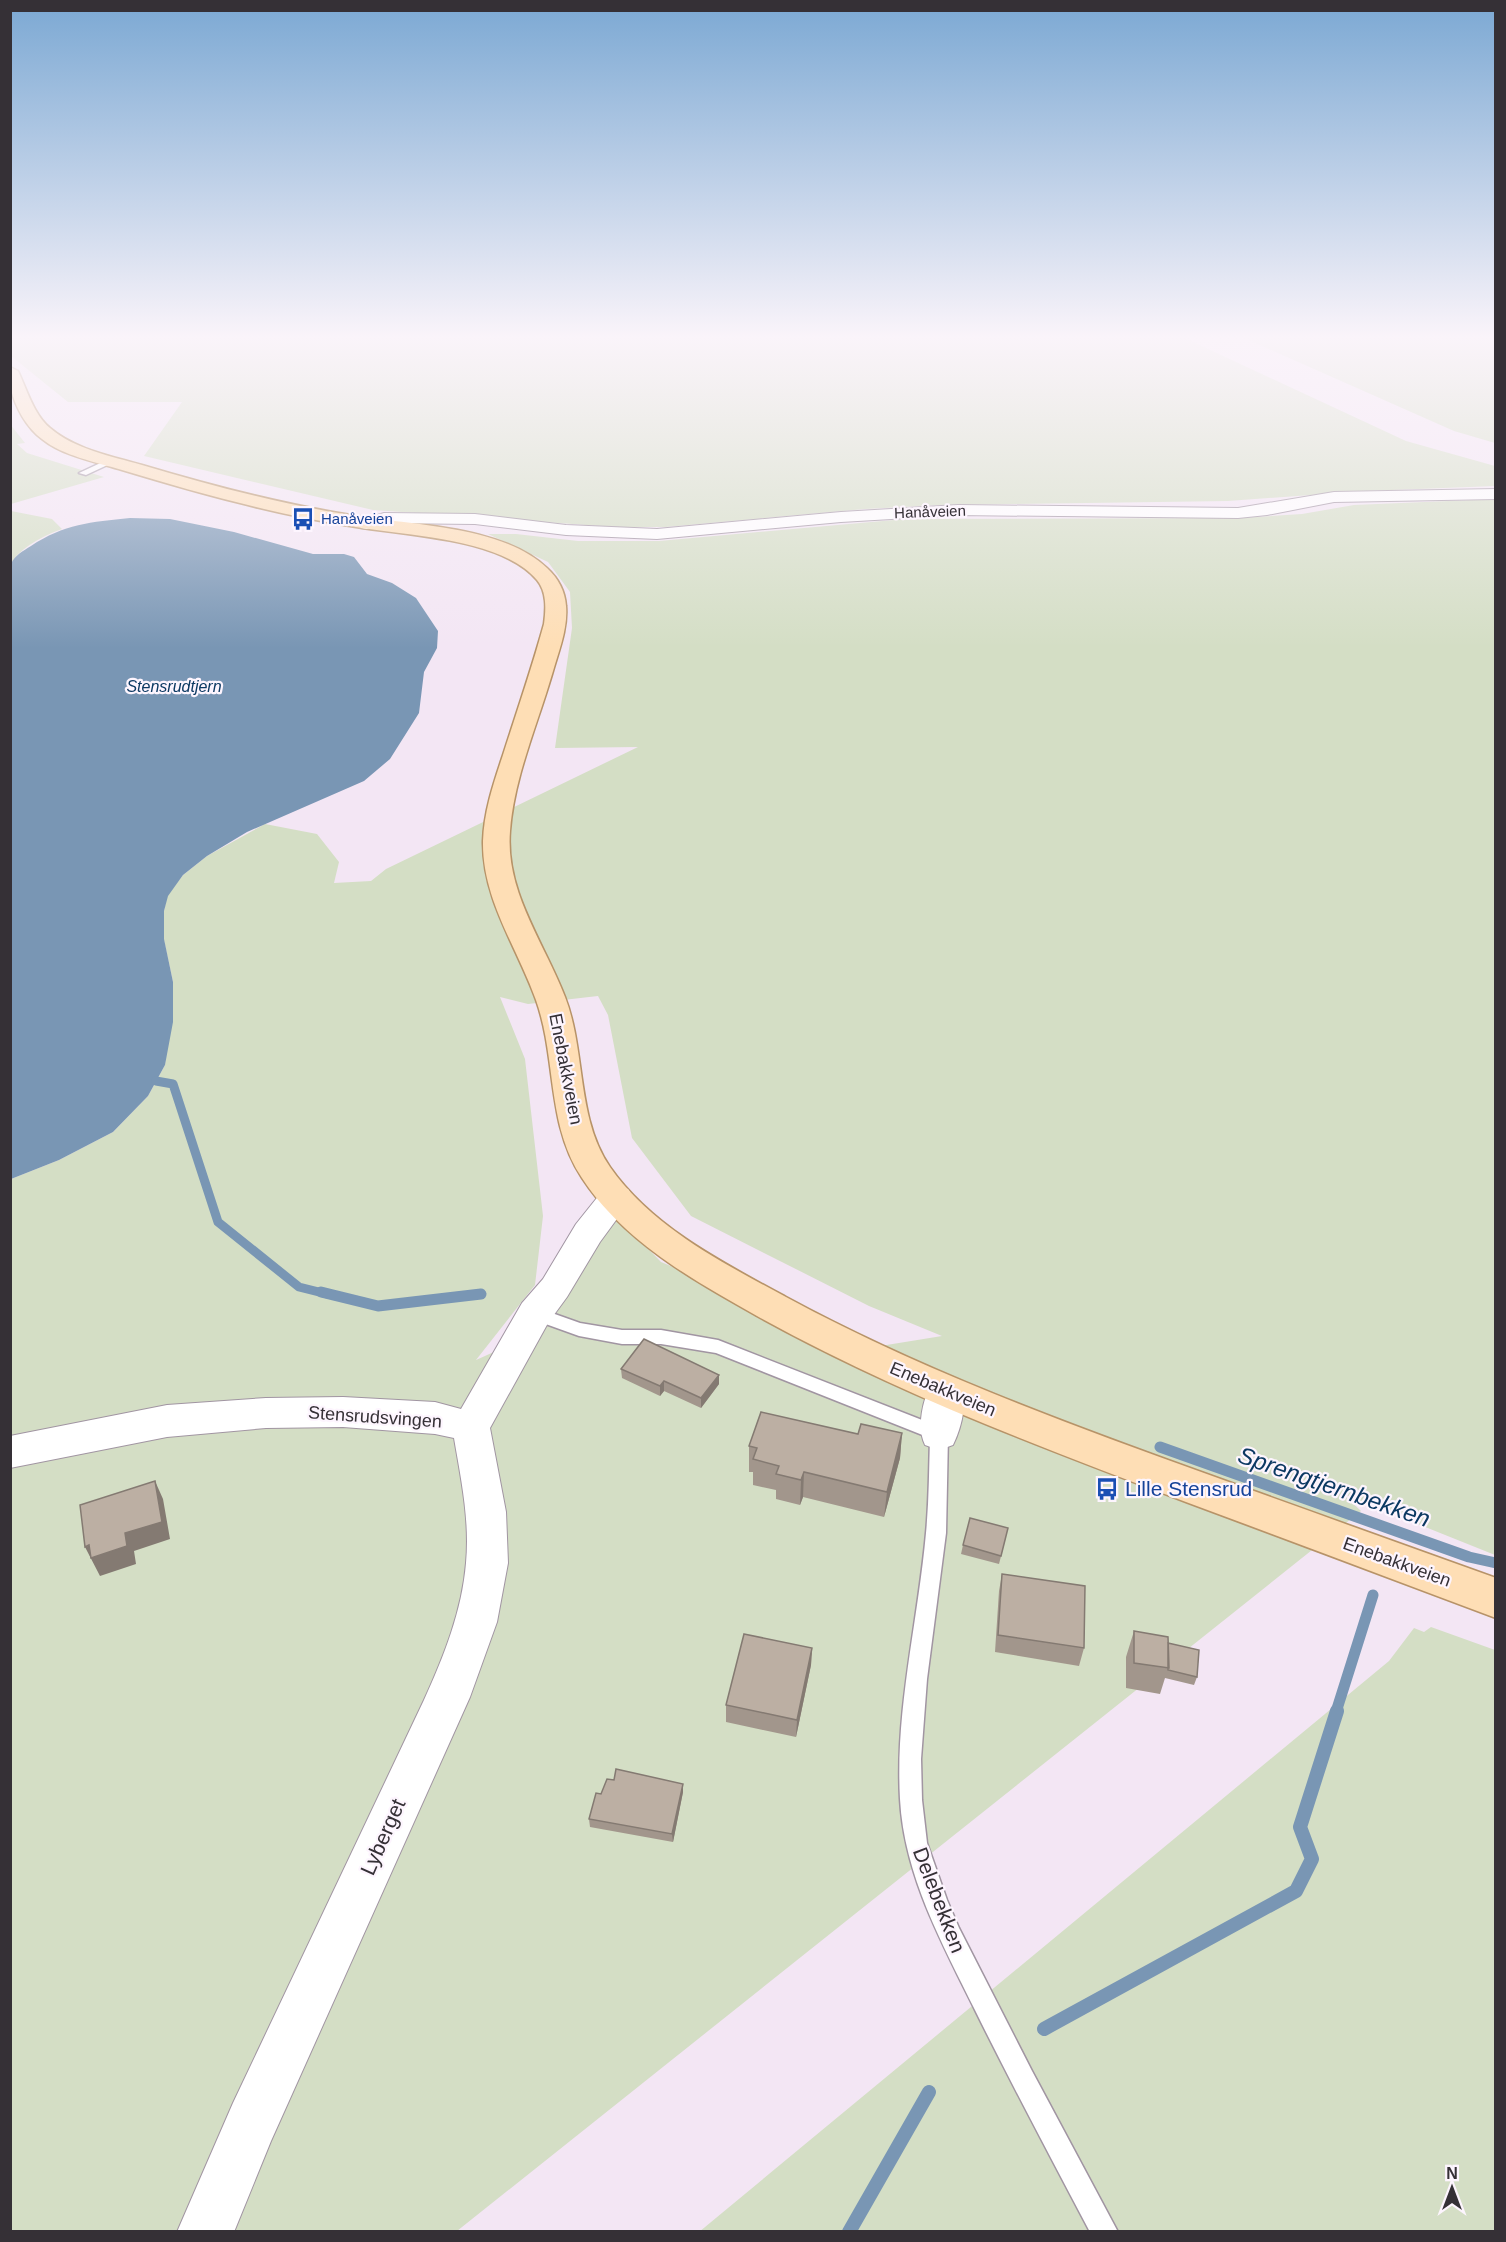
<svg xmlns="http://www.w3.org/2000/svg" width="1506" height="2242" font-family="Arial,sans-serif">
	<rect width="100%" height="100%" fill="#f3e6f4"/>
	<path fill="#d4dec5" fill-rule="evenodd" d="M 10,334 L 1176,334 L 1406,441 L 1495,466 L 1495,486 L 1367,491 L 1228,501 L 943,505 L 865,509 L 666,527 L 615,527 L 373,510 L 144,456 L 182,402 L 68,402 L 11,356 Z
		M 1235,334 L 1495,334 L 1495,443 L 1454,431 Z
		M 10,424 L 25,443 L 17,444 L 27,453 L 104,477 L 11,504 Z
		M 1495,499 L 1495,1555 L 1343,1494 L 1361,1511 L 457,2231 L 11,2232 L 11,1179 L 59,1160 L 113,1132 L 148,1096 L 165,1065 L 173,982 L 164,940 L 164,911 L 167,896 L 183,875 L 207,856 L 265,824 L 317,834 L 339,862 L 334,883 L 371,881 L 386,869 L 638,747 L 555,748 L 572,628 L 570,592 L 548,562 L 488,534 L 516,534 L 578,541 L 659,541 L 905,519 L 1239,518 L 1302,514 L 1354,505 ZM 598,996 L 608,1015 L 632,1138 L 691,1216 L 869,1306 L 942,1336 L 868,1348 L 661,1262 L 596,1195 L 599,1233 L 514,1343 L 476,1360 L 535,1285 L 543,1216 L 525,1059 L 500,997 L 528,1004 Z
		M 11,511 L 52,519 L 62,529 C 45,535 19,548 11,564 Z
		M 1431,1627 L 1495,1650 L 1495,2231 L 699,2232 L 1389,1661 L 1414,1628 L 1424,1632 Z"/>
	<path fill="#7996b4" d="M 130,518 L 170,519 L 234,532 L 313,554 L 344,554 L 354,557 L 367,574 L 392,583 L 416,598 L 438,631 L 437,648 L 424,672 L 419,713 L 390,759 L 364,781 L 247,832 L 207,856 L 183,875 L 168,896 L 164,911 L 164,939 L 173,982 L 173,1022 L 165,1065 L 148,1096 L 113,1132 L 59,1160 L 11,1179 L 11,564 C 15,555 23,551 31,546 C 64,524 91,522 130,518 Z"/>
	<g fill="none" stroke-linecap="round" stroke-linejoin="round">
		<path stroke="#7996b4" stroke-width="9" d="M 156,1081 L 173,1084 L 218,1222 L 299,1287 L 327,1294"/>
		<path stroke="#7996b4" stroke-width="11" d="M 321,1292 L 378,1306 L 481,1294
			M 1160,1447 L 1469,1557 L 1496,1563
			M 1336,1712 L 1373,1595"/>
		<path stroke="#7996b4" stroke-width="14" d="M 1044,2029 L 1296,1891 L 1312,1859 L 1300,1827 L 1337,1711
			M 849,2232 L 929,2092"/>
		<g stroke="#a195a2" stroke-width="3">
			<path id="lane" d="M 109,459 L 116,461 L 86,475 L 79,473 Z
				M 535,1307 L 580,1323 L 622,1330 L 661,1330 L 718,1340 L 945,1429 L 948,1434 L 946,1533 L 927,1679 L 921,1759 L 922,1800 L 927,1843 L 947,1900 L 959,1928 L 1032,2071 L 1118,2232 L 1090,2232 C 1051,2158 1012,2085 975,2010 C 942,1943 904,1875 900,1799 C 895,1709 918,1622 926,1533 C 929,1502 929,1470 930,1438 L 716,1353 L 661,1344 L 622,1344 L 579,1336 L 529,1318 L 526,1313 L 529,1308 Z"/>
		</g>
		<g stroke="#a195a2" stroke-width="2">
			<path id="street" d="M 1496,489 L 1496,499 L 1334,502 L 1267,515 L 1238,518 L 958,515 L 841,522 L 657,539 L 566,535 L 475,524 L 386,523 L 367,529 L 361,528 L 358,524 L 361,520 L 384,513 L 475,514 L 566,525 L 657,529 L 841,512 L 958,505 L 1238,508 L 1334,492 Z
				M 616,1185 L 628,1189 L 633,1197 L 600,1242 L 567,1297 L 548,1323 L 490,1428 L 506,1512 L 508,1563 L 497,1622 L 470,1697 L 271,2141 L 234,2232 L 177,2232 L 233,2103 L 424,1700 C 444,1656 462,1611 466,1563 C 470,1521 461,1479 454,1438 L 435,1434 L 343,1427 L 266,1428 L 167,1437 L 10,1468 L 10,1436 L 167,1405 L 266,1398 L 343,1397 L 435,1402 L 461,1409 L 522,1303 L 543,1279 L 576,1224 L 604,1189 Z
				M 946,1376 L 959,1380 C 969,1398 962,1427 953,1445 L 939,1450 L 925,1445 C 916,1427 923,1398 933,1380 Z"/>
		</g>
		<g stroke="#b79368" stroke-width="3">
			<path id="primary" d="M 10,367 L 18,371 C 27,390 34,415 50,428 C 74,449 111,456 142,465 C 219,488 299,509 379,519 C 430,526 507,530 547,568 C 558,578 565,591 566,606 C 568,628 559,650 553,671 C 538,723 514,777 510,831 C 505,892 544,942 565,997 C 586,1051 576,1118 610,1167 C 652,1227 723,1263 786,1297 C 919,1369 1062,1422 1204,1473 C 1301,1508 1398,1543 1496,1578 L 1496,1618 C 1392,1579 1289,1540 1186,1502 C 1040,1447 894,1392 757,1316 C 693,1280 623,1241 582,1178 C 546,1124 557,1059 536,1000 C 517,947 482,899 483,841 C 484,811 494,782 503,755 C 517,711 532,668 544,624 C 546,609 547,592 537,580 C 501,538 408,536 356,527 C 277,515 198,493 122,470 C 96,462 63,456 42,439 C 27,428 15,407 11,389 C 9,383 10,374 10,367 Z"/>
		</g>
		<use href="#lane" fill="#fff" fill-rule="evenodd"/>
		<use href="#street" fill="#fff" fill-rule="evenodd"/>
		<use href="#primary" fill="#fedeb5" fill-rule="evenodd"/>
	</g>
	<path fill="#a2968c" d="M 621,1369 L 719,1384 L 701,1408 L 664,1391 L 660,1396 L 622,1378 Z
		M 902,1433 L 900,1458 L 884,1517 L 803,1497 L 800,1505 L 776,1499 L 776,1490 L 753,1485 L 753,1472 L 749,1472 L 749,1446 L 858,1434 Z
		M 1006,1537 L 999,1564 L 961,1554 L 963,1545 Z
		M 1002,1574 L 1084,1648 L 1079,1666 L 995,1652 L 999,1591 Z
		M 1134,1631 L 1168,1643 L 1197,1677 L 1194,1685 L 1165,1678 L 1160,1694 L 1126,1688 L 1126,1657 Z
		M 812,1648 L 811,1665 L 796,1737 L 726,1722 L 726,1705 Z
		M 683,1784 L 683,1792 L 673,1842 L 590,1827 L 589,1819 L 601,1794 Z"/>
	<path fill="#847a72" d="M 719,1375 L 719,1384 L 701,1408 L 701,1398 Z
		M 664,1381 L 664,1391 L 660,1396 L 660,1386 Z
		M 902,1433 L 900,1458 L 884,1517 L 887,1492 Z
		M 804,1472 L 803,1497 L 800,1505 L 801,1480 Z
		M 155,1481 L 163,1499 L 170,1539 L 134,1551 L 136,1564 L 100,1576 L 85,1547 L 125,1533 Z
		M 812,1648 L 811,1665 L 796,1737 L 797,1720 Z
		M 683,1784 L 683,1792 L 673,1842 L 672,1834 Z"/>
	<path fill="#bcafa3" stroke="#847a72" stroke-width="1.5" d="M 644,1339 L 719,1375 L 701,1398 L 664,1381 L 660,1386 L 621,1369 Z
		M 761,1412 L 858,1434 L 861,1424 L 902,1433 L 887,1492 L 804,1472 L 801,1480 L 776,1474 L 779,1466 L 753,1459 L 757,1448 L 749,1446 Z
		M 155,1481 L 162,1522 L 125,1533 L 127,1546 L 91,1558 L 89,1545 L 85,1547 L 80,1505 Z
		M 970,1518 L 1008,1528 L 1001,1556 L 963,1545 Z
		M 1002,1574 L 1085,1586 L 1084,1648 L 998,1635 Z
		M 1134,1631 L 1168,1637 L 1169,1668 L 1134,1663 Z
		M 744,1634 L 812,1648 L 797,1720 L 726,1705 Z
		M 1168,1643 L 1199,1650 L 1197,1677 L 1168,1670 Z
		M 616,1769 L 683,1784 L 672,1834 L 589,1819 L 596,1793 L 601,1794 L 607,1779 L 614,1780 Z"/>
	<linearGradient id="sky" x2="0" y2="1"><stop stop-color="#7ba8d3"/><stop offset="0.52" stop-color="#faf4fa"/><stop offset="1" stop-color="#faf4fa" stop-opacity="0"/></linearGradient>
	<rect width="1506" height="648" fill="url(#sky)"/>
	<defs>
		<g id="bus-bare" transform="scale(1.8)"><path d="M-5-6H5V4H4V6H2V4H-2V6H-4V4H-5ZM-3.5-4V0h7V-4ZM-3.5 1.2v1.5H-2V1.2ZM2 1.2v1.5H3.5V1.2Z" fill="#1a4fb4" stroke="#fdf5fe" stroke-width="2.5" paint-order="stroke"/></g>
	</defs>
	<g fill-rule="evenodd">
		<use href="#bus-bare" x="303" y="519"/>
		<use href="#bus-bare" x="1107" y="1489"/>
	</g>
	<g text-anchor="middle" stroke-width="4.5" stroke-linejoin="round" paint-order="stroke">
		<g font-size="15" fill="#353036" stroke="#fdf5fe">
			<text transform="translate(930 512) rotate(-2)" y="5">Hanåveien</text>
		</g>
		<g font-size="15" fill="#164399" stroke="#fdf5fe" text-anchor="start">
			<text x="321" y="524">Hanåveien</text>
		</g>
		<g font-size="16" font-style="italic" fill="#0c3962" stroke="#fdf5fe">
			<text x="174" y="692">Stensrudtjern</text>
		</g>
		<g font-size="18" fill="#353036" stroke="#fdf5fe">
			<text transform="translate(566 1069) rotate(79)" y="6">Enebakkveien</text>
			<text transform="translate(943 1389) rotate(23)" y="6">Enebakkveien</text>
			<text transform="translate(375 1417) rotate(4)" y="6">Stensrudsvingen</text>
			<text transform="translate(1397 1562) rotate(20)" y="6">Enebakkveien</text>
		</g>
		<g font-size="21" fill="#164399" stroke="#fdf5fe" text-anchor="start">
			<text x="1125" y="1496">Lille Stensrud</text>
		</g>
		<g font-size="21" fill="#353036" stroke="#fdf5fe">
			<text transform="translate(383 1837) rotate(-66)" y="7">Lyberget</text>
			<text transform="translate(939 1900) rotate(69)" y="7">Delebekken</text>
		</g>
		<g font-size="24" font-style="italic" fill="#0c3962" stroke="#fdf5fe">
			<text transform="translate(1334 1487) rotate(19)" y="8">Sprengtjernbekken</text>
		</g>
	</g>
	<rect width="1506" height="2242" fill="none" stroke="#353036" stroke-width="24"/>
	<g transform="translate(1452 2188)" stroke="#fdf5fe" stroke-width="4.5" paint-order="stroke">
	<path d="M0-4.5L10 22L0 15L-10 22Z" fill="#353036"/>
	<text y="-9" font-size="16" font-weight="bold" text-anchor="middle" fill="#353036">N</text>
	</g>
</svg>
